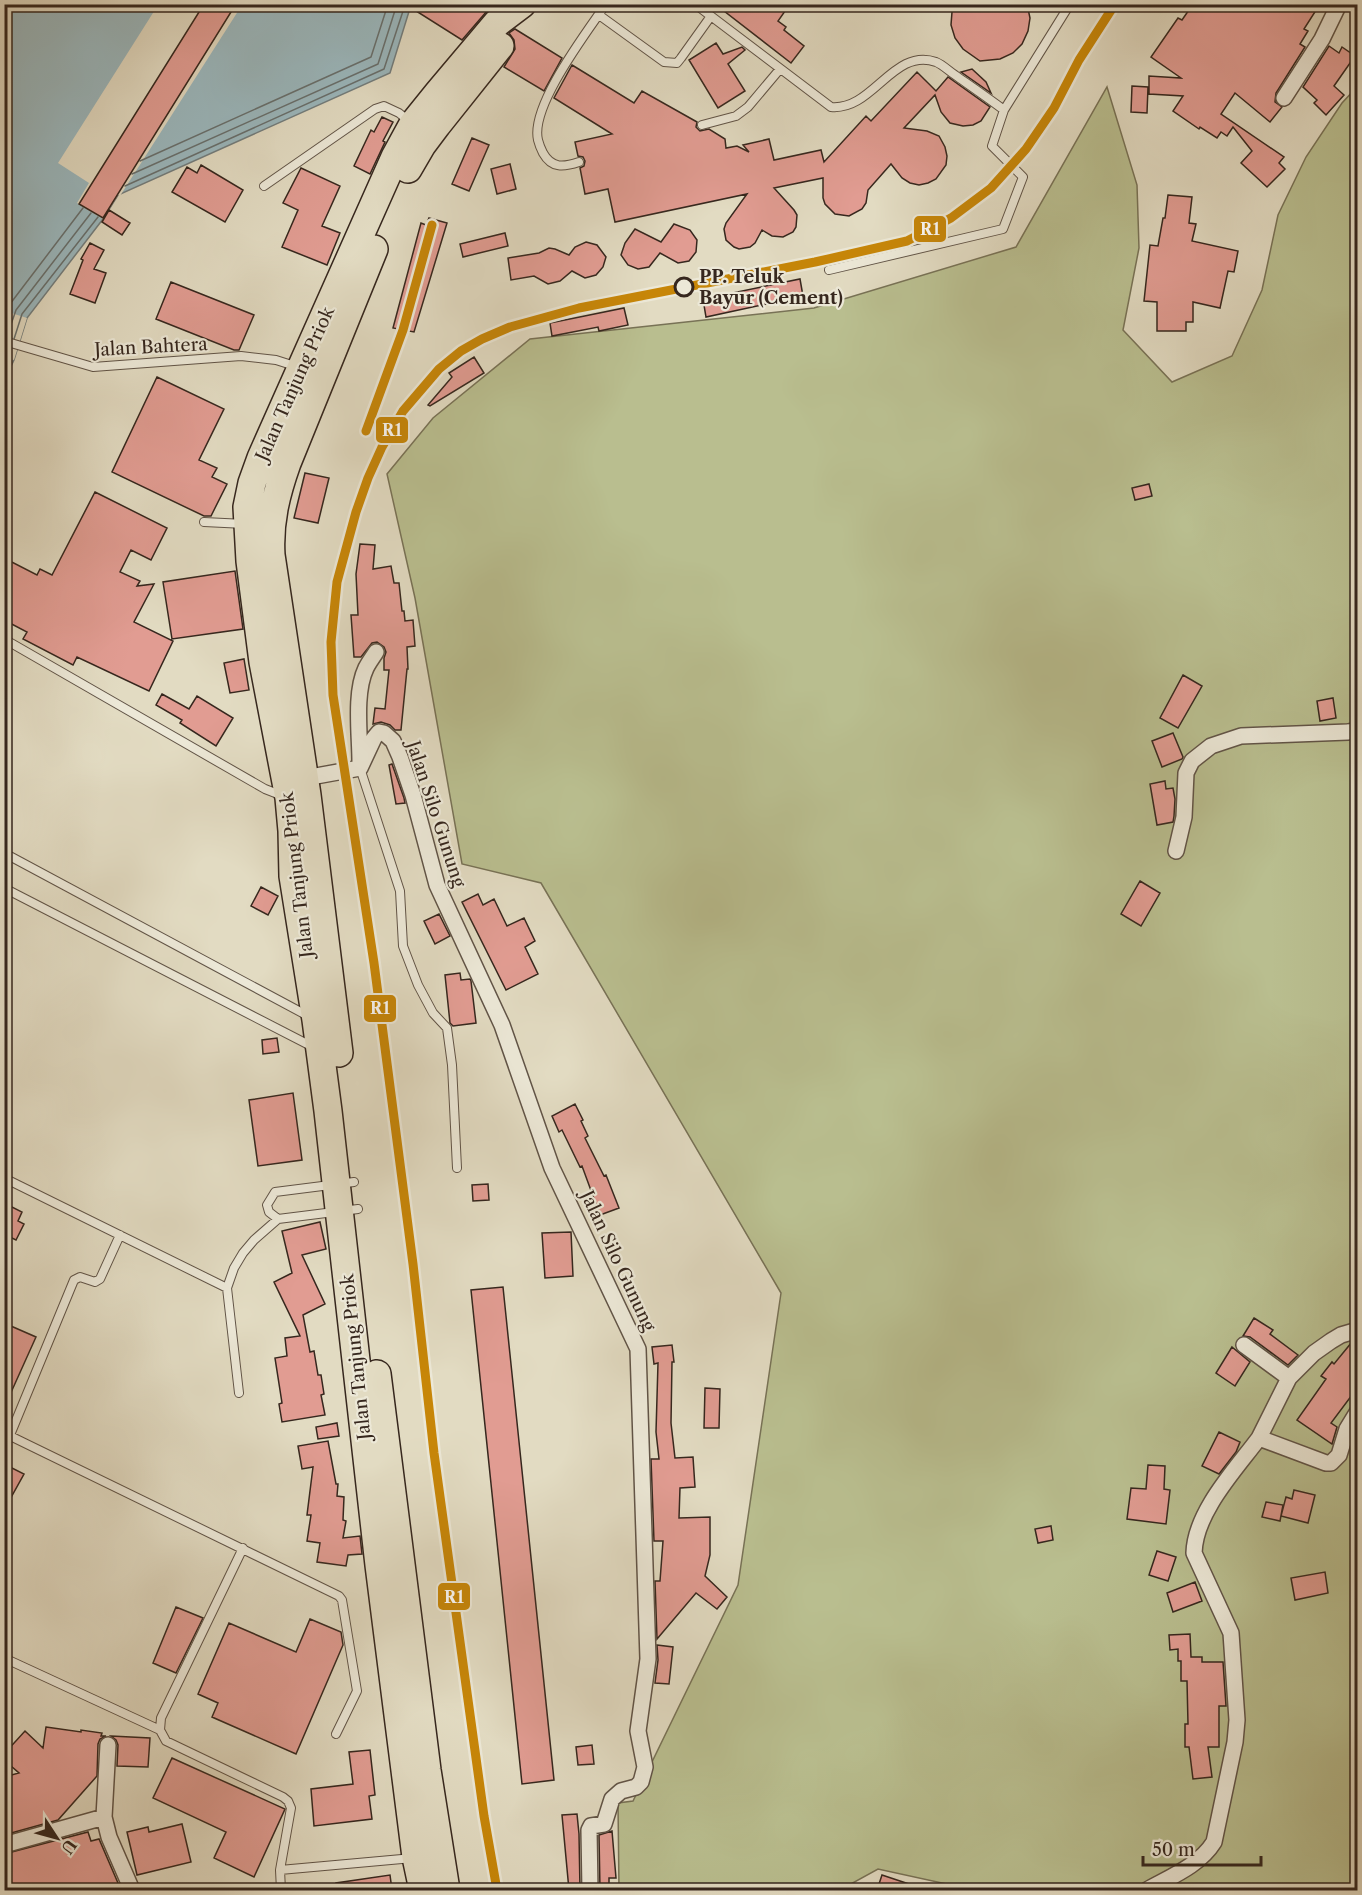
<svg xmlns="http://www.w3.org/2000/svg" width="1362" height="1895" font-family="'Libre Caslon Text',serif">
	<rect width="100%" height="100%" fill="#e2dbc2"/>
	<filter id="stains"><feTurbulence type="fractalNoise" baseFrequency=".00333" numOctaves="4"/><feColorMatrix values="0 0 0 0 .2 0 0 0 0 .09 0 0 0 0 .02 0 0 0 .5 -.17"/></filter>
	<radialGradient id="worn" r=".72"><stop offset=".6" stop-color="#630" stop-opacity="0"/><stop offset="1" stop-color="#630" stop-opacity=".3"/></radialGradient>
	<path fill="#b9be8f" stroke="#787256" stroke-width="1.5" d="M 1107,87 L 1137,185 L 1139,248 L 1123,330 L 1172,382 L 1232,356 L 1262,290 L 1278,215 L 1306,157 L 1342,103 L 1357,87 L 1357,1890 L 974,1890 L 878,1869 L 840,1890 L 619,1890 L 618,1803 L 633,1801 L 738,1585 L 781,1293 L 541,883 L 462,864 L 415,598 L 387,474 L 433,418 L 530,339 L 814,308 L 1016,247 Z"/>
	<path fill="#9bb8be" stroke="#737e7e" stroke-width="1.5" d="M 5,5 L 411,5 L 390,73 L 118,195 L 103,219 L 27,318 L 14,360 L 5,379 Z"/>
	<path fill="#e2dbc2" d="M 158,5 L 242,5 L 120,196 L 118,195 L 103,219 L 77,203 L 89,183 L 58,163 Z
		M 5,311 L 27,318 L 14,360 L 4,357 Z"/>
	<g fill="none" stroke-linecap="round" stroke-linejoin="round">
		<path stroke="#68706e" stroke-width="1.5" d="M 140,161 L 371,57 L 388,4
			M 132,174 L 378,64 L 397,4
			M 125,186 L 384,69 L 405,5
			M 4,315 L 10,304 L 83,208
			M 7,336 L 16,310 L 91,213
			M 14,339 L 22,314 L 98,217"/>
	</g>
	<path fill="#e19c92" stroke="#36271e" stroke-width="1.5" d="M 204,4 L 236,4 L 103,218 L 79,204 Z
		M 405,4 L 476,4 L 487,11 L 462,40 Z
		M 715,4 L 790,4 L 778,21 L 786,27 L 784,30 L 804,46 L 791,63 Z
		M 955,4 L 1027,4 L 1030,18 L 1028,31 L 1022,44 L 1013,53 L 1000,59 L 980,61 L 963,49 L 955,38 L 951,25 L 952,12 Z
		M 1193,4 L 1320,4 L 1304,29 L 1308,31 L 1300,44 L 1305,47 L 1276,93 L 1275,102 L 1282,107 L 1270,122 L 1235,93 L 1221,114 L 1284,157 L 1279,163 L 1285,169 L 1267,187 L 1241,163 L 1252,151 L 1233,127 L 1227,136 L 1221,132 L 1217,138 L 1200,127 L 1199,129 L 1173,111 L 1183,96 L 1149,94 L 1149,76 L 1181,78 L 1151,57 L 1178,18 L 1182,20 Z
		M 515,29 L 562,58 L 544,91 L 504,67 L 515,49 L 514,40 L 509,33 Z
		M 716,43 L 723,54 L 742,47 L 745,50 L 728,64 L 745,91 L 718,108 L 689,60 Z
		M 1329,46 L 1339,53 L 1342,47 L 1355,56 L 1334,86 L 1344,95 L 1326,115 L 1314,103 L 1317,100 L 1303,87 Z
		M 572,65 L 634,103 L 642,91 L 697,122 L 696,127 L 700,131 L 709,129 L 725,139 L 726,148 L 737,146 L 749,152 L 743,145 L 769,139 L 774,160 L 821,150 L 824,162 L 866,116 L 871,121 L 917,72 L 936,91 L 948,77 L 990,107 L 981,121 L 973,125 L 963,126 L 950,123 L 941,112 L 935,95 L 904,128 L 927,131 L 939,136 L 945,147 L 947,156 L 946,165 L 936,179 L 928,183 L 919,185 L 910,183 L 902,178 L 891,164 L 868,190 L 866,203 L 862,209 L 849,216 L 835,214 L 825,204 L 823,198 L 823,178 L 774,188 L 794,210 L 797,215 L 796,227 L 793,232 L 783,237 L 772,236 L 762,230 L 755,243 L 750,247 L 739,249 L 734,247 L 726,240 L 724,229 L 726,223 L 747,194 L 615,222 L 608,189 L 585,194 L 580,168 L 584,166 L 585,161 L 583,157 L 578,156 L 575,142 L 612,134 L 554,98 Z
		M 972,69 L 986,82 L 991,93 L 961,72 Z
		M 1132,86 L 1148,87 L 1147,113 L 1131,112 Z
		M 382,117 L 393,122 L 383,141 L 385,142 L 370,174 L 354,166 L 371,130 L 374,132 Z
		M 472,138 L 489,145 L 469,191 L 452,184 Z
		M 510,164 L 516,189 L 497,194 L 491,169 Z
		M 201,165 L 243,190 L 225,222 L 172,192 L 187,167 L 197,173 Z
		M 301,168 L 340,186 L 322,226 L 340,233 L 327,265 L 282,247 L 298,210 L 283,203 Z
		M 1168,195 L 1192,197 L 1189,223 L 1196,224 L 1192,241 L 1238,251 L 1234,272 L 1228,271 L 1220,308 L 1193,302 L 1193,322 L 1186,322 L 1186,331 L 1157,331 L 1157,302 L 1144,301 L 1150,245 L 1158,246 L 1163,218 L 1165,218 Z
		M 109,210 L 130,223 L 122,235 L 102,222 Z
		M 429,218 L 447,223 L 414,332 L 393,328 L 421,223 L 426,225 Z
		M 674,224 L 690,230 L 697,240 L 696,252 L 689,261 L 678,263 L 660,253 L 649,267 L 638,269 L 628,265 L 621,255 L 625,243 L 635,229 L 661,242 Z
		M 505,233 L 508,246 L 463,257 L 460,244 Z
		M 586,242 L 597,245 L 606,257 L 603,267 L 596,275 L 585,278 L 572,271 L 560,281 L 548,284 L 534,276 L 511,280 L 508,258 L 539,253 L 549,248 L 555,249 L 569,255 L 575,247 Z
		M 90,243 L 104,250 L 94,269 L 106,273 L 95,303 L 70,294 L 83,260 L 81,259 Z
		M 800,279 L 803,296 L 706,317 L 703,299 Z
		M 171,282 L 254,315 L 239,350 L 234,350 L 156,319 Z
		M 624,308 L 628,325 L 599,331 L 598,327 L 552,336 L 550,323 Z
		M 474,357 L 484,373 L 430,406 L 428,405 L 452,377 L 449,373 Z
		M 157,377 L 224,409 L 199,460 L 217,468 L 212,477 L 227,484 L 211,516 L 204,516 L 112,472 Z
		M 305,473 L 329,478 L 318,523 L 294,518 Z
		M 1149,484 L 1152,496 L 1135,500 L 1132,488 Z
		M 95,492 L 167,528 L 151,560 L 131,550 L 120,572 L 140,581 L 137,586 L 154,584 L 134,622 L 173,641 L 149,691 L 77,657 L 73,665 L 23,639 L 27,632 L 4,620 L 4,591 L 9,582 L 4,579 L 4,558 L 37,575 L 40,569 L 52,575 Z
		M 360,544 L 375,545 L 373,569 L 391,566 L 394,583 L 399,583 L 402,611 L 404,611 L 405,621 L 413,620 L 415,646 L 407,647 L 408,669 L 407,669 L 401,730 L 395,730 L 390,725 L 381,722 L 373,724 L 375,708 L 385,709 L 389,670 L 384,670 L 384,658 L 386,652 L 384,647 L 377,642 L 372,643 L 361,657 L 354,657 L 351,615 L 358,615 L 356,574 Z
		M 235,571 L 243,629 L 172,639 L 163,582 Z
		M 244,659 L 249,690 L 230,693 L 224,663 Z
		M 1183,675 L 1202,686 L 1178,728 L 1160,718 Z
		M 162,694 L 189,709 L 197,696 L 233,718 L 216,746 L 180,723 L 182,720 L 156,705 Z
		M 1333,698 L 1336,718 L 1320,721 L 1317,701 Z
		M 1173,733 L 1183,757 L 1182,759 L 1162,767 L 1152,741 Z
		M 392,764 L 404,798 L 405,803 L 396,804 L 389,765 Z
		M 1165,781 L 1166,789 L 1173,788 L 1175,799 L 1174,816 L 1173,822 L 1157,825 L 1150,784 Z
		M 1140,881 L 1160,893 L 1141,926 L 1121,914 Z
		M 261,887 L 278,896 L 268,915 L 251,906 Z
		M 478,894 L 483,905 L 494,899 L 507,926 L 524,918 L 535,941 L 525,947 L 538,974 L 506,990 L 462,902 Z
		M 439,914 L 450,936 L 435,944 L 424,921 Z
		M 460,973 L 461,980 L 470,979 L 471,981 L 476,1023 L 453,1026 L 450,1023 L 445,975 Z
		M 277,1038 L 279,1052 L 263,1054 L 262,1040 Z
		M 293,1093 L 302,1160 L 258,1166 L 249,1100 Z
		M 575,1104 L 583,1120 L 581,1121 L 588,1136 L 585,1138 L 604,1176 L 606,1175 L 619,1208 L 600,1215 L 582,1166 L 580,1167 L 562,1130 L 559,1132 L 552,1116 Z
		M 488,1184 L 489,1200 L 473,1201 L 472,1185 Z
		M 4,1203 L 22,1212 L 18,1221 L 24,1224 L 16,1240 L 10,1237 L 4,1249 Z
		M 320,1222 L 326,1249 L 302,1255 L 325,1304 L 303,1315 L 310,1352 L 314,1351 L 318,1375 L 321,1375 L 324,1394 L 321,1395 L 325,1415 L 282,1422 L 279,1404 L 282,1403 L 275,1358 L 287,1356 L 285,1338 L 300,1336 L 274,1282 L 292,1273 L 282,1231 Z
		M 571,1232 L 573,1276 L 545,1278 L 542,1233 Z
		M 503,1287 L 554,1780 L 522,1784 L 471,1290 Z
		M 1254,1318 L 1273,1330 L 1270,1334 L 1298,1355 L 1288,1365 L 1250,1337 L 1243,1336 Z
		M 4,1323 L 36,1337 L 4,1408 Z
		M 1358,1340 L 1358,1387 L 1331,1423 L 1337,1427 L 1332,1444 L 1297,1420 L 1326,1379 L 1321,1376 L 1332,1362 L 1334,1364 L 1352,1342 Z
		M 672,1345 L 674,1362 L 672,1362 L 671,1423 L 675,1458 L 693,1457 L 695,1487 L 680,1488 L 679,1518 L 710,1517 L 710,1555 L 705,1576 L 727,1597 L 717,1609 L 696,1593 L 657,1639 L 655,1581 L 660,1581 L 663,1541 L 654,1541 L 651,1459 L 659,1459 L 656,1432 L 658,1363 L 654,1364 L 652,1347 Z
		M 1232,1347 L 1250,1362 L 1235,1386 L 1216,1373 Z
		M 705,1388 L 720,1389 L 719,1428 L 704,1428 Z
		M 337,1423 L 339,1436 L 318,1439 L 316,1427 Z
		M 1219,1432 L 1240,1442 L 1236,1452 L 1219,1474 L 1202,1466 Z
		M 328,1441 L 336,1484 L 338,1484 L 337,1496 L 344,1497 L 343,1520 L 346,1521 L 343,1538 L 360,1536 L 362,1554 L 348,1555 L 346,1566 L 317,1562 L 320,1543 L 307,1541 L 311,1515 L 307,1515 L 313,1467 L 302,1469 L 298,1446 Z
		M 4,1464 L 24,1474 L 4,1510 Z
		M 1148,1465 L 1165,1466 L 1164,1489 L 1170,1490 L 1166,1524 L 1127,1519 L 1131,1488 L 1146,1489 Z
		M 1294,1490 L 1315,1495 L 1308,1523 L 1281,1516 L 1286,1497 L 1292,1499 Z
		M 1266,1502 L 1283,1505 L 1280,1521 L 1262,1517 Z
		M 1051,1526 L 1053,1540 L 1038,1543 L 1035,1529 Z
		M 1157,1551 L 1176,1557 L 1168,1581 L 1149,1575 Z
		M 1325,1572 L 1328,1593 L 1295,1600 L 1291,1578 Z
		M 1195,1582 L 1202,1601 L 1173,1612 L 1167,1593 Z
		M 176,1607 L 203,1618 L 176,1673 L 153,1663 Z
		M 310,1619 L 341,1632 L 343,1645 L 296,1754 L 212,1717 L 218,1703 L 198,1694 L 229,1623 L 296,1652 Z
		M 1190,1634 L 1191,1657 L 1202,1657 L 1202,1662 L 1223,1662 L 1226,1706 L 1219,1706 L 1219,1747 L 1208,1747 L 1212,1777 L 1193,1779 L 1189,1747 L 1185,1747 L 1185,1724 L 1188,1724 L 1187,1681 L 1181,1681 L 1181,1661 L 1178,1661 L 1178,1649 L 1170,1650 L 1169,1635 Z
		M 657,1645 L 673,1647 L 669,1684 L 655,1683 L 658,1660 Z
		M 46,1727 L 81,1732 L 81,1730 L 102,1733 L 101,1736 L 106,1736 L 100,1739 L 98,1744 L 97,1776 L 58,1820 L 4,1835 L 4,1777 L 19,1773 L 4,1760 L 4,1754 L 25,1731 L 43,1748 Z
		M 111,1736 L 150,1738 L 148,1767 L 117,1766 L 118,1745 L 116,1740 Z
		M 592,1745 L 594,1764 L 578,1765 L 576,1747 Z
		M 370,1750 L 375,1795 L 369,1796 L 372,1819 L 314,1826 L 311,1789 L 353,1784 L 349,1752 Z
		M 172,1758 L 285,1809 L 254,1877 L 214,1858 L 226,1832 L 153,1798 Z
		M 577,1814 L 579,1834 L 580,1890 L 569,1890 L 562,1815 Z
		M 182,1824 L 191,1862 L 137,1875 L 127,1832 L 148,1827 L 149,1832 Z
		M 612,1831 L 616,1878 L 609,1878 L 609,1890 L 600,1890 L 599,1835 Z
		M 88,1832 L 91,1841 L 99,1839 L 121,1890 L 101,1890 L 99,1886 L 85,1890 L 4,1890 L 4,1854 Z
		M 390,1875 L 392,1890 L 336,1890 L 336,1883 Z
		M 882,1875 L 921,1888 L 920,1890 L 877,1890 Z"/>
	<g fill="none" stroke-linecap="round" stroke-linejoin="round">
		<g stroke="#615447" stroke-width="10">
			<path id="lane" d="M 695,4 L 831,107 C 873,111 893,47 936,62 C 943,65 949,71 955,75 C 972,87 988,98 1004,110
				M 599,15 L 664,62 L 677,63 L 681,58 L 711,16
				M 702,125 L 736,116 L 748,107 L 780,69
				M 579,162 C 564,167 552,169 543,153 C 541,149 539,144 538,140 C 530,106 587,32 606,4
				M 264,186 L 375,109 L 384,106 L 399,113 L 410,122
				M 829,270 L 1003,229 L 1023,177 L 992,146 L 1004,110 L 1070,4
				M 4,341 L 93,367 L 241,356 L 276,360 L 298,367
				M 204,522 L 245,524
				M 4,639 L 265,789 L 283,796
				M 360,768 L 400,891 L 403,946 L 418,985 L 433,1013 L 447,1028 L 452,1065 L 457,1168
				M 4,853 L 310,1017
				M 4,888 L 313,1047
				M 4,1178 L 227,1288
				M 278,1219 L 269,1212 L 267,1205 L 275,1192 L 354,1182
				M 239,1393 L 227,1288 L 234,1268 L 243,1253 L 254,1240 L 278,1219 L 358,1209
				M 4,1433 L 339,1596 L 342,1600 L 357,1691 L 336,1734
				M 10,1435 L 74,1280 L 80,1277 L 95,1282 L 100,1279 L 120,1235
				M 243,1548 L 161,1718 L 160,1730 L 166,1741 L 283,1797 L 288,1801 L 291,1808 L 280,1870 L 281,1890
				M 4,1658 L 160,1730
				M 280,1870 L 413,1858"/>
		</g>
		<g stroke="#615447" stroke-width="18">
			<path id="street" d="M 1284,98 L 1322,39 L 1339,4
				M 360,762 C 360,735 354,693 366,668 C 369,662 373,657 376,652
				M 360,768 L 374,738 L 379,732 L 384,733 L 393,741 L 400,757 L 413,795 L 437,885 L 502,1025 L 552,1168 L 638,1349 L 648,1659 L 638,1731 L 645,1767 L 641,1782 L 636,1787 L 621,1791 L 612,1799 L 604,1824 L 591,1826 L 589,1830 L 590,1890
				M 305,778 L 360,768
				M 1176,851 L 1184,817 L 1186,773 L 1192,761 L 1211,746 L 1241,736 L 1348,732 L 1358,730
				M 1244,1345 L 1289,1378
				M 1259,1438 L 1289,1378 L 1314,1353 L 1331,1341 L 1341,1335 L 1358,1330
				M 108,1745 L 104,1817 L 109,1837 L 132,1890
				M 4,1845 L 104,1817
				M 1147,1890 C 1170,1877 1199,1866 1214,1842 L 1235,1742 L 1237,1720 L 1231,1633 L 1194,1553 C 1195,1512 1236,1469 1259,1438 L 1326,1463 L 1331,1463 L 1339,1455 L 1347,1429 L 1358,1411"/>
		</g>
		<g stroke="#36271e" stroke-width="30">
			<path id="highway" d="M 408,169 L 422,145 L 437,125 L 500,46
				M 339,1053 L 307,795 L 271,555 C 269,522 276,494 287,463 L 374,249
				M 377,1374 L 427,1770 L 446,1890
				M 423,1890 L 416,1857 L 379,1565 L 328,1111 L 316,1020 L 293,876 L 292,831 L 289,798 L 263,662 L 250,561 L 247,507 L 252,483 L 261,458 L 395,157 L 413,124 L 438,93 L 497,23 L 522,4"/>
		</g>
		<use href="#lane" stroke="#ece8d7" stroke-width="8"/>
		<use href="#street" stroke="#ece8d7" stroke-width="15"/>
		<use href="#highway" stroke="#e2dbc2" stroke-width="27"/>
		<g stroke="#ece8d7" stroke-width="14">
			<path id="rail-1" d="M 366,431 L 403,330 L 432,225
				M 497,1890 L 484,1816 L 434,1453 L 413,1264 L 374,963 L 333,695 L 331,642 L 337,582 L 356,512 L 368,478 L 382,447 L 403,411 L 439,369 L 461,351 L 482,339 L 510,327 L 579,308 L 815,262 L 907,241 L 951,218 L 991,188 L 1026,149 L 1054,108 L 1079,60 L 1115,4"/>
		</g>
		<use href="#rail-1" stroke="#c78608" stroke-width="9"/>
	</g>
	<circle fill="#ece8d7" stroke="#36271e" stroke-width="3" cx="684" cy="287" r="9"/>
	<g text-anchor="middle" stroke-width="4.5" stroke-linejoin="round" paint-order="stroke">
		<g font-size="18" font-weight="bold" fill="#36271e" stroke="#ece8d7" text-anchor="start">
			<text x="699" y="283">PP. Teluk<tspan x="699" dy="21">Bayur (Cement)</tspan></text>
		</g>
		<g font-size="18" fill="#36271e" stroke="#ece8d7">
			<text transform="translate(151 347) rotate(-3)" y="6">Jalan Bahtera</text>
			<text transform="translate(295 384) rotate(-66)" y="6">Jalan Tanjung Priok</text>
			<text transform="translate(436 814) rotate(72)" y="6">Jalan Silo Gunung</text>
			<text transform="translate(297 875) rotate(-97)" y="6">Jalan Tanjung Priok</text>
			<text transform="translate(618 1261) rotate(65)" y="6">Jalan Silo Gunung</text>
			<text transform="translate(356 1357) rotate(-96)" y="6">Jalan Tanjung Priok</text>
		</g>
	</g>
	<g stroke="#ece8d7" stroke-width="2">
		<rect x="913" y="215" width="34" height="28" rx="6" fill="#c78608"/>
		<rect x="375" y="416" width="34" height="28" rx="6" fill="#c78608"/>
		<rect x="363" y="994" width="34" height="29" rx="6" fill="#c78608"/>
		<rect x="437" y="1582" width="34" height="29" rx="6" fill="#c78608"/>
	</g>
	<g font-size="16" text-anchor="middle" font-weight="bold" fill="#fff">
		<text x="930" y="235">R1</text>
		<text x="392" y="436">R1</text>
		<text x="380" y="1014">R1</text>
		<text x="454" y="1603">R1</text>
	</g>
	<rect width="1362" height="1895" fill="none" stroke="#e2dbc2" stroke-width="24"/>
	<rect x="6" y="6" width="1350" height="1883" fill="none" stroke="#36271e" stroke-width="3"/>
	<rect x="12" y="12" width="1338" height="1871" fill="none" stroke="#36271e" stroke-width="1.5"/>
	<g transform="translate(57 1838) rotate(126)" stroke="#ece8d7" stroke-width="4.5" paint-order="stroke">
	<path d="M0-4.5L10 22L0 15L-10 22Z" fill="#36271e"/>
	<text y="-9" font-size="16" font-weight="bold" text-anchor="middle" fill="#36271e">U</text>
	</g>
	<path d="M1143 1856v9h118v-9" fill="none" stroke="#36271e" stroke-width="3"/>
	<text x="1152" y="1856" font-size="18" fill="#36271e" stroke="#ece8d7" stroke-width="4.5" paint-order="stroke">50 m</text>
	<rect width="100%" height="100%" filter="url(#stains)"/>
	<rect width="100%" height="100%" fill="url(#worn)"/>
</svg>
